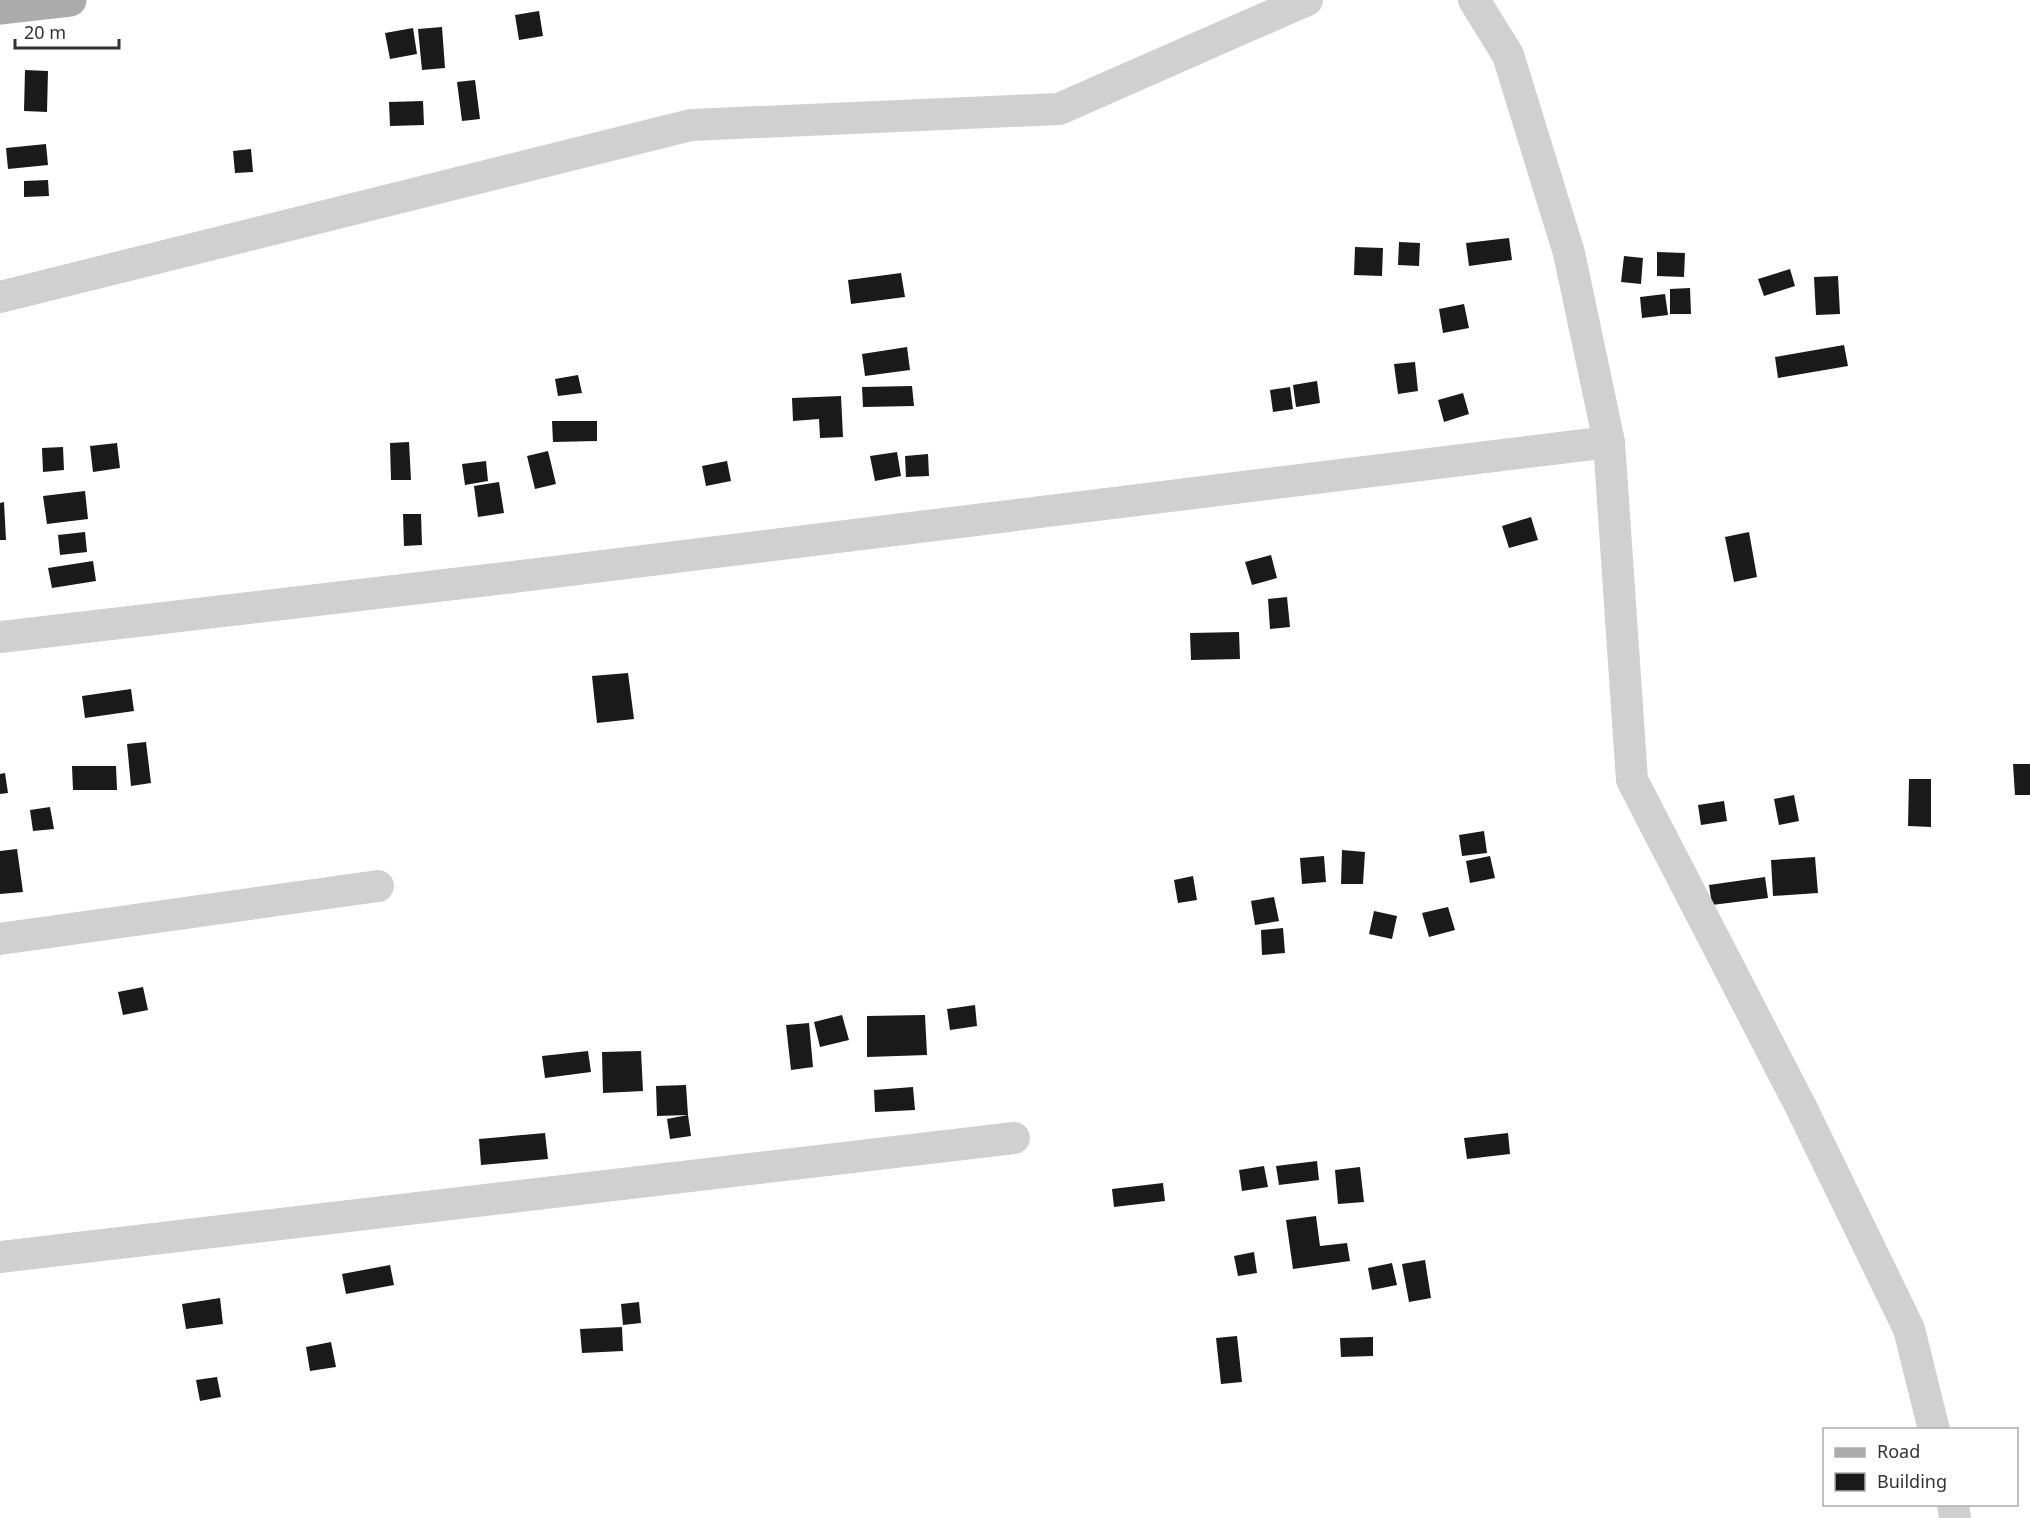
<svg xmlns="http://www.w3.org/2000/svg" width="2030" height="1518" font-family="'Noto Sans',sans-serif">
	<rect width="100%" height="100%" fill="#fff"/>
	<path fill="#1a1a1a" d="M 539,11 L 543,36 L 519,40 L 515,15 Z
		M 442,27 L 445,68 L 422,70 L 418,29 Z
		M 413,28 L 417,54 L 390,59 L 385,33 Z
		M 25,70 L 48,71 L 47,112 L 24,111 Z
		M 475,80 L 480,119 L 462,121 L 457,82 Z
		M 423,101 L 424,125 L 390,126 L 389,102 Z
		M 46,144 L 48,165 L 8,169 L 6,148 Z
		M 251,149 L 253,172 L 235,173 L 233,151 Z
		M 48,180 L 49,196 L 24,197 L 24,181 Z
		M 1509,238 L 1512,260 L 1469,266 L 1466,243 Z
		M 1399,242 L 1420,243 L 1419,266 L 1398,265 Z
		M 1355,247 L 1383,248 L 1382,276 L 1354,275 Z
		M 1657,252 L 1685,253 L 1684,277 L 1657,276 Z
		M 1624,256 L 1643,258 L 1641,284 L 1621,282 Z
		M 1790,269 L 1795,286 L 1764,296 L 1758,279 Z
		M 901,273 L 905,297 L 851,304 L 848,280 Z
		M 1838,276 L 1840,314 L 1816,315 L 1814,277 Z
		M 1690,288 L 1691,314 L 1670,314 L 1670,289 Z
		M 1665,294 L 1668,315 L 1642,318 L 1640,297 Z
		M 1464,304 L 1469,328 L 1443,333 L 1439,309 Z
		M 1844,345 L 1848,366 L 1778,378 L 1775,357 Z
		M 907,347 L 910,370 L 865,376 L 862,354 Z
		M 1415,362 L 1418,391 L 1398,394 L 1394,364 Z
		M 578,375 L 582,393 L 558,396 L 555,379 Z
		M 1317,381 L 1320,403 L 1296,407 L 1293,385 Z
		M 912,386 L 914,406 L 863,407 L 862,387 Z
		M 1290,387 L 1293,409 L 1273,412 L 1270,390 Z
		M 1463,393 L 1469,414 L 1444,422 L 1438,400 Z
		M 841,396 L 843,437 L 820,438 L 819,419 L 793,421 L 792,398 Z
		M 552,421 L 597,421 L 597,441 L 553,442 Z
		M 409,442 L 411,480 L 391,480 L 390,443 Z
		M 117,443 L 120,468 L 93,472 L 90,446 Z
		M 63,447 L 64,470 L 43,472 L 42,448 Z
		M 548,451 L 556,484 L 535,489 L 527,456 Z
		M 897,452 L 901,476 L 875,481 L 870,456 Z
		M 928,454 L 929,476 L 906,477 L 905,456 Z
		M 486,461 L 488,481 L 465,485 L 462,464 Z
		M 727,461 L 731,481 L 706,486 L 702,466 Z
		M 499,482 L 504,513 L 478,517 L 474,486 Z
		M 85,491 L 88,519 L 47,524 L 43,496 Z
		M 4,502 L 6,540 L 0,540 L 0,503 Z
		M 403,514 L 421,514 L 422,545 L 404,546 Z
		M 1531,517 L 1538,540 L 1509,548 L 1502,526 Z
		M 85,532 L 87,552 L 60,555 L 58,535 Z
		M 1749,532 L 1757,577 L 1734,582 L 1725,537 Z
		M 1271,555 L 1277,578 L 1252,585 L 1245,562 Z
		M 93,561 L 96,581 L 52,588 L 48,568 Z
		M 1287,597 L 1290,627 L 1270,629 L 1268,599 Z
		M 1239,632 L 1240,659 L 1191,660 L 1190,633 Z
		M 628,673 L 634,719 L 597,723 L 592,676 Z
		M 131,689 L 134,711 L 85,718 L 82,696 Z
		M 146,742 L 151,783 L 131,786 L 127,744 Z
		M 2013,764 L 2030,764 L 2030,795 L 2015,795 Z
		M 72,766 L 116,766 L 117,790 L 73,790 Z
		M 5,773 L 8,793 L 0,794 L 0,774 Z
		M 1909,779 L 1931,779 L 1931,827 L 1908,826 Z
		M 1794,795 L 1799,821 L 1779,825 L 1774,799 Z
		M 1724,801 L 1727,821 L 1701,825 L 1698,805 Z
		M 50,807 L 54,829 L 33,831 L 30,810 Z
		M 1484,831 L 1487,853 L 1462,856 L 1459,835 Z
		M 17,849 L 23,892 L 0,894 L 0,851 Z
		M 1342,850 L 1365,852 L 1363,884 L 1341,884 Z
		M 1324,856 L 1326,882 L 1302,884 L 1300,858 Z
		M 1490,856 L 1495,878 L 1470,883 L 1466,861 Z
		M 1815,857 L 1818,893 L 1773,896 L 1771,860 Z
		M 1193,876 L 1197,900 L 1178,903 L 1174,880 Z
		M 1765,877 L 1768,898 L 1712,905 L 1709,885 Z
		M 1274,897 L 1279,921 L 1255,925 L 1251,901 Z
		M 1448,907 L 1455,930 L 1429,937 L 1422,913 Z
		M 1374,911 L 1397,916 L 1392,939 L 1369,934 Z
		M 1283,928 L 1285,953 L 1262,955 L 1261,930 Z
		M 143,987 L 148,1010 L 123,1015 L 118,992 Z
		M 975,1005 L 977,1026 L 950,1030 L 947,1009 Z
		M 842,1015 L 849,1040 L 820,1047 L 814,1022 Z
		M 925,1015 L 927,1055 L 867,1057 L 867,1016 Z
		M 809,1023 L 813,1067 L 791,1070 L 786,1025 Z
		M 588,1051 L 591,1072 L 545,1078 L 542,1056 Z
		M 641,1051 L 643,1091 L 603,1093 L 602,1052 Z
		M 686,1085 L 688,1115 L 657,1116 L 656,1086 Z
		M 913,1087 L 915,1110 L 875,1112 L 874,1090 Z
		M 688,1115 L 691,1136 L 670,1139 L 667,1119 Z
		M 545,1133 L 548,1159 L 481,1165 L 479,1139 Z
		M 1508,1133 L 1510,1154 L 1467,1159 L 1464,1138 Z
		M 1317,1161 L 1319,1180 L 1279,1185 L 1276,1166 Z
		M 1264,1166 L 1268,1187 L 1242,1191 L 1239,1170 Z
		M 1360,1167 L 1364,1202 L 1338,1204 L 1335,1170 Z
		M 1163,1183 L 1165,1201 L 1114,1207 L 1112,1189 Z
		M 1316,1216 L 1320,1246 L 1347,1243 L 1350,1261 L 1293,1269 L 1286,1220 Z
		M 1254,1252 L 1257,1273 L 1238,1276 L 1234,1256 Z
		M 1425,1260 L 1431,1298 L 1409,1302 L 1402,1264 Z
		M 1392,1263 L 1397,1285 L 1372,1290 L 1368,1268 Z
		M 390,1265 L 394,1285 L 346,1294 L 342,1274 Z
		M 220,1298 L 223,1324 L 186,1329 L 182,1304 Z
		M 639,1302 L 641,1323 L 623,1325 L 621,1304 Z
		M 622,1327 L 623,1351 L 582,1353 L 580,1329 Z
		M 1237,1336 L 1242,1382 L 1221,1384 L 1216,1338 Z
		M 1373,1337 L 1373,1356 L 1341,1357 L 1340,1338 Z
		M 331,1342 L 336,1367 L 310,1371 L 306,1347 Z
		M 217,1377 L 221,1397 L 200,1401 L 196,1380 Z"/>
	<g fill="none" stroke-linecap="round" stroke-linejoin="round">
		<path stroke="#d0d0d0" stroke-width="32" d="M 1474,0 L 1508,55 L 1569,253 L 1609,442 L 1632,780 L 1801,1107 L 1909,1329 L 1934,1430
			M 0,297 L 691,125 L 1059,109 L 1307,0
			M 0,637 L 488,580 L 1609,442
			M 0,939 L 378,886
			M 0,1257 L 1014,1138
			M 1953,1504 L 1955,1518"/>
		<path stroke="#ababab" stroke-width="33" d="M 0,8 L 70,0"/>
	</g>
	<rect x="1823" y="1428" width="195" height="78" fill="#ffffff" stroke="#adadad" stroke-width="1.5"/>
	<rect x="1835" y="1448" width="30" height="9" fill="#ababab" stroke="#adadad" stroke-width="1.5"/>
	<text x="1877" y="1458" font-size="18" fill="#333333">Road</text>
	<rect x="1835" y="1473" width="30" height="18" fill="#1a1a1a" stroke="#adadad" stroke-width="1.5"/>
	<text x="1877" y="1488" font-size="18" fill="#333333">Building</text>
	<path d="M15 39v9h104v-9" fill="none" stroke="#333333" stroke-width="3"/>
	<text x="24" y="39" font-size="18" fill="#333333" stroke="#ffffff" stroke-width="4.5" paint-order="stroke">20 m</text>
</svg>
